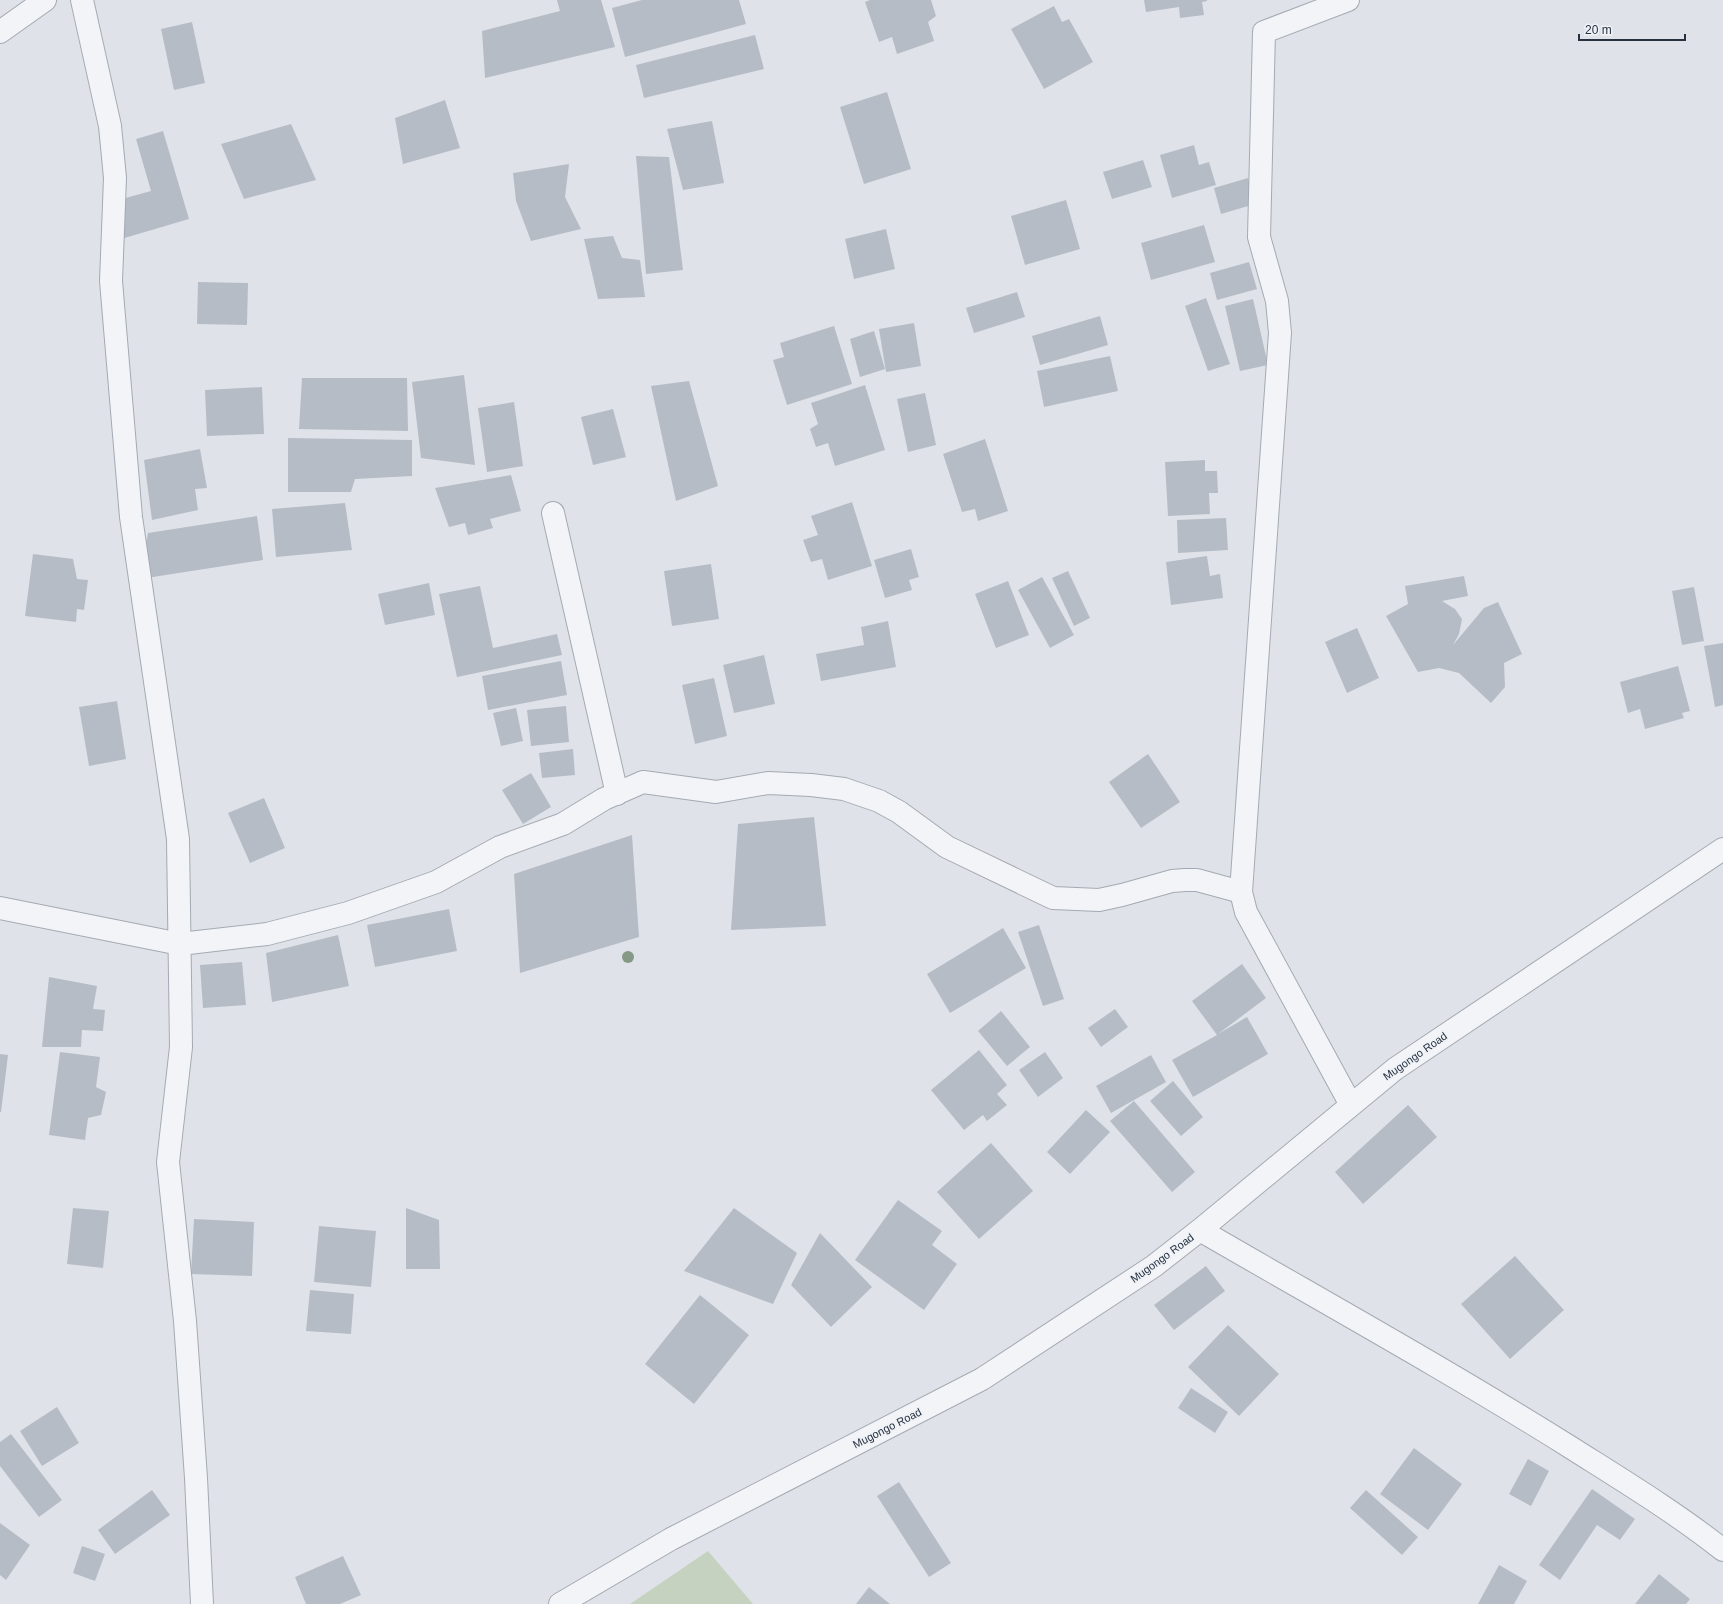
<svg xmlns="http://www.w3.org/2000/svg" width="1723" height="1604" font-family="Arial,sans-serif">
	<rect width="100%" height="100%" fill="#dfe3e9"/>
	<path fill="#c5d2c0" d="M 708,1551 L 753,1604 L 630,1604 Z"/>
	<path fill="#b6bcc5" d="M 557,0 L 601,0 L 615,47 L 485,78 L 482,31 L 560,11 Z
		M 642,0 L 739,0 L 746,24 L 625,57 L 612,8 Z
		M 870,0 L 931,0 L 936,16 L 928,22 L 934,41 L 897,54 L 892,37 L 879,42 L 865,2 Z
		M 1144,0 L 1207,0 L 1207,1 L 1202,2 L 1204,15 L 1180,18 L 1179,7 L 1146,12 Z
		M 1054,6 L 1062,22 L 1069,19 L 1093,62 L 1044,89 L 1011,29 Z
		M 192,22 L 205,83 L 174,90 L 161,29 Z
		M 755,35 L 764,69 L 644,98 L 636,65 Z
		M 887,92 L 911,169 L 864,184 L 840,107 Z
		M 445,100 L 460,148 L 403,164 L 395,118 Z
		M 712,121 L 724,183 L 683,190 L 667,129 Z
		M 291,124 L 316,180 L 244,199 L 221,144 Z
		M 163,131 L 189,219 L 121,239 L 122,199 L 151,191 L 136,139 Z
		M 1194,145 L 1199,165 L 1209,162 L 1216,185 L 1172,198 L 1160,155 Z
		M 636,156 L 669,157 L 683,270 L 646,274 Z
		M 1143,160 L 1152,187 L 1112,199 L 1103,172 Z
		M 569,164 L 565,197 L 581,229 L 531,241 L 516,201 L 513,173 Z
		M 1248,178 L 1255,204 L 1221,214 L 1214,188 Z
		M 1066,200 L 1080,249 L 1025,265 L 1011,216 Z
		M 1204,225 L 1215,262 L 1151,280 L 1141,243 Z
		M 886,229 L 895,269 L 854,279 L 845,239 Z
		M 613,236 L 622,258 L 640,260 L 645,297 L 598,299 L 584,239 Z
		M 1249,262 L 1257,289 L 1217,300 L 1210,273 Z
		M 198,282 L 248,283 L 247,325 L 197,324 Z
		M 1017,292 L 1025,317 L 974,333 L 966,308 Z
		M 1206,298 L 1230,364 L 1208,371 L 1185,306 Z
		M 1253,299 L 1268,365 L 1240,371 L 1225,306 Z
		M 1100,316 L 1108,345 L 1040,365 L 1032,336 Z
		M 914,323 L 921,366 L 886,372 L 879,329 Z
		M 834,326 L 852,384 L 787,405 L 773,360 L 784,357 L 780,343 Z
		M 874,331 L 885,369 L 860,377 L 850,339 Z
		M 1110,356 L 1118,391 L 1044,407 L 1037,371 Z
		M 464,375 L 475,465 L 421,458 L 412,382 Z
		M 302,378 L 407,378 L 408,431 L 299,429 Z
		M 689,381 L 718,486 L 676,501 L 651,386 Z
		M 865,385 L 885,450 L 835,466 L 828,443 L 816,447 L 810,429 L 818,424 L 811,403 Z
		M 262,387 L 264,434 L 207,436 L 205,390 Z
		M 925,393 L 936,445 L 908,452 L 897,399 Z
		M 514,402 L 523,466 L 487,472 L 478,408 Z
		M 613,409 L 626,457 L 593,465 L 581,417 Z
		M 288,438 L 412,440 L 412,476 L 355,479 L 351,492 L 288,492 Z
		M 985,439 L 1008,511 L 978,521 L 975,509 L 962,512 L 943,454 Z
		M 200,449 L 207,488 L 195,489 L 198,510 L 152,520 L 144,460 Z
		M 1205,460 L 1205,471 L 1217,471 L 1218,493 L 1209,493 L 1210,514 L 1168,516 L 1165,462 Z
		M 511,475 L 521,511 L 490,519 L 493,528 L 468,535 L 465,523 L 449,527 L 435,488 Z
		M 852,502 L 872,566 L 828,580 L 822,559 L 811,562 L 803,540 L 818,535 L 811,516 Z
		M 345,503 L 352,550 L 276,557 L 272,509 Z
		M 257,516 L 263,560 L 140,579 L 148,533 Z
		M 1226,518 L 1228,550 L 1178,553 L 1177,520 Z
		M 911,549 L 919,577 L 909,580 L 912,590 L 885,598 L 874,560 Z
		M 33,554 L 73,559 L 77,579 L 88,580 L 84,610 L 77,609 L 76,622 L 25,616 Z
		M 1207,556 L 1210,576 L 1220,574 L 1223,598 L 1171,605 L 1166,562 Z
		M 711,564 L 719,619 L 672,626 L 664,571 Z
		M 1068,571 L 1090,618 L 1074,626 L 1052,578 Z
		M 1464,576 L 1468,596 L 1442,601 L 1455,609 L 1462,619 L 1459,634 L 1453,645 L 1484,608 L 1498,602 L 1522,654 L 1504,663 L 1505,687 L 1491,703 L 1459,673 L 1439,668 L 1418,672 L 1386,616 L 1408,604 L 1405,586 Z
		M 1042,577 L 1074,635 L 1050,648 L 1018,590 Z
		M 1008,581 L 1029,635 L 996,648 L 975,594 Z
		M 429,583 L 435,615 L 385,625 L 378,594 Z
		M 480,586 L 493,648 L 557,634 L 562,655 L 457,677 L 439,594 Z
		M 1694,587 L 1704,641 L 1682,645 L 1672,591 Z
		M 888,621 L 896,667 L 821,681 L 816,654 L 864,645 L 861,627 Z
		M 1357,628 L 1379,678 L 1347,693 L 1325,642 Z
		M 1723,643 L 1723,705 L 1715,707 L 1704,646 Z
		M 764,655 L 775,704 L 734,713 L 723,665 Z
		M 561,661 L 567,695 L 488,710 L 482,676 Z
		M 1678,666 L 1690,711 L 1682,713 L 1684,718 L 1645,729 L 1640,709 L 1628,713 L 1620,682 Z
		M 714,678 L 727,736 L 695,744 L 682,685 Z
		M 117,701 L 126,759 L 89,766 L 79,707 Z
		M 566,706 L 569,742 L 531,746 L 527,710 Z
		M 516,708 L 523,741 L 501,746 L 493,713 Z
		M 573,749 L 575,775 L 542,778 L 539,753 Z
		M 1148,754 L 1180,802 L 1141,828 L 1109,782 Z
		M 531,773 L 551,807 L 523,824 L 502,790 Z
		M 264,798 L 285,848 L 250,863 L 228,813 Z
		M 814,817 L 826,926 L 731,930 L 738,824 Z
		M 632,835 L 639,937 L 520,973 L 514,874 Z
		M 449,909 L 457,951 L 375,967 L 367,925 Z
		M 1039,925 L 1064,999 L 1043,1006 L 1018,932 Z
		M 1003,928 L 1026,968 L 950,1013 L 927,974 Z
		M 338,935 L 349,986 L 272,1002 L 266,953 Z
		M 242,962 L 246,1005 L 203,1008 L 200,965 Z
		M 1242,964 L 1266,998 L 1218,1034 L 1247,1017 L 1268,1054 L 1193,1097 L 1172,1060 L 1217,1035 L 1192,1001 Z
		M 49,977 L 97,986 L 93,1009 L 105,1010 L 103,1031 L 82,1030 L 81,1047 L 42,1047 Z
		M 1115,1009 L 1128,1027 L 1101,1047 L 1088,1028 Z
		M 1001,1011 L 1030,1047 L 1007,1066 L 978,1031 Z
		M 979,1050 L 1007,1085 L 997,1094 L 1007,1105 L 987,1121 L 983,1115 L 964,1130 L 931,1090 Z
		M 60,1052 L 100,1057 L 96,1087 L 106,1092 L 101,1115 L 88,1118 L 85,1140 L 49,1135 Z
		M 1045,1052 L 1063,1078 L 1038,1097 L 1019,1070 Z
		M 0,1054 L 8,1055 L 1,1112 L 0,1112 Z
		M 1151,1055 L 1166,1082 L 1111,1113 L 1096,1086 Z
		M 1173,1081 L 1203,1117 L 1181,1136 L 1150,1101 Z
		M 1134,1101 L 1195,1172 L 1172,1192 L 1110,1121 Z
		M 1408,1105 L 1437,1137 L 1363,1204 L 1335,1172 Z
		M 1086,1110 L 1110,1132 L 1070,1174 L 1047,1152 Z
		M 991,1143 L 1033,1191 L 979,1239 L 937,1192 Z
		M 898,1200 L 942,1231 L 932,1245 L 957,1264 L 924,1310 L 855,1260 Z
		M 73,1208 L 109,1211 L 103,1268 L 67,1264 Z
		M 406,1208 L 439,1220 L 440,1269 L 406,1269 Z
		M 734,1208 L 797,1253 L 773,1304 L 684,1271 Z
		M 194,1219 L 254,1222 L 252,1276 L 191,1274 Z
		M 319,1226 L 376,1231 L 371,1287 L 314,1282 Z
		M 820,1233 L 872,1287 L 831,1327 L 791,1285 Z
		M 1515,1256 L 1564,1310 L 1510,1359 L 1461,1304 Z
		M 1206,1266 L 1225,1291 L 1174,1330 L 1154,1305 Z
		M 310,1290 L 354,1294 L 351,1334 L 306,1331 Z
		M 700,1295 L 749,1335 L 694,1404 L 645,1364 Z
		M 1228,1325 L 1279,1374 L 1239,1416 L 1188,1367 Z
		M 1191,1388 L 1228,1412 L 1215,1433 L 1178,1408 Z
		M 57,1407 L 79,1443 L 42,1466 L 20,1431 Z
		M 11,1434 L 62,1500 L 39,1517 L 0,1466 L 0,1442 Z
		M 1414,1448 L 1462,1484 L 1428,1530 L 1380,1494 Z
		M 1528,1459 L 1549,1471 L 1531,1506 L 1509,1494 Z
		M 899,1482 L 951,1563 L 929,1577 L 877,1496 Z
		M 1592,1489 L 1635,1519 L 1620,1540 L 1597,1525 L 1560,1580 L 1539,1565 Z
		M 152,1490 L 170,1515 L 115,1554 L 98,1530 Z
		M 1366,1490 L 1418,1537 L 1402,1555 L 1350,1508 Z
		M 0,1523 L 30,1545 L 6,1580 L 0,1575 Z
		M 82,1546 L 105,1554 L 95,1581 L 73,1573 Z
		M 343,1556 L 361,1595 L 340,1604 L 306,1604 L 295,1577 Z
		M 1499,1565 L 1527,1581 L 1514,1604 L 1478,1604 Z
		M 1659,1574 L 1690,1599 L 1686,1604 L 1635,1604 Z
		M 869,1587 L 890,1604 L 856,1604 Z"/>
	<g fill="none" stroke-linecap="round" stroke-linejoin="round">
		<g stroke="#a4aab3" stroke-width="24">
			<path id="minor" d="M 82,0 L 110,126 L 115,178 L 111,281 L 131,517 L 178,839 L 181,1047 L 168,1162 L 185,1321 L 196,1478 L 202,1604
				M 1348,0 L 1264,32 L 1259,237 L 1277,301 L 1280,333 L 1241,892 L 1246,912 L 1351,1105
				M 0,32 L 45,0
				M 553,513 L 617,794
				M 0,908 L 180,944 L 267,934 L 348,913 L 436,882 L 500,847 L 563,824 L 604,799 L 643,782 L 716,792 L 768,783 L 811,785 L 844,789 L 879,801 L 899,812 L 947,847 L 1053,898 L 1099,900 L 1122,895 L 1172,881 L 1185,880 L 1197,880 L 1241,892
				M 1200,1230 C 1324,1302 1449,1371 1570,1447 C 1622,1480 1675,1512 1723,1550
				M 560,1604 L 671,1539 L 982,1379 L 1154,1266 L 1200,1230 L 1395,1069 L 1723,849"/>
		</g>
		<use href="#minor" stroke="#f2f4f7" stroke-width="22"/>
	</g>
	<circle fill="#869886" cx="628" cy="957" r="6"/>
	<g text-anchor="middle" stroke-width="3.5" stroke-linejoin="round" paint-order="stroke">
		<g font-size="11" fill="#283140" stroke="#eff2f6">
			<text transform="translate(1415 1056) rotate(-35)" y="4">Mugongo Road</text>
			<text transform="translate(1162 1258) rotate(-36)" y="4">Mugongo Road</text>
			<text transform="translate(887 1428) rotate(-27)" y="4">Mugongo Road</text>
		</g>
	</g>
	<path d="M1579 34v6h106v-6" fill="none" stroke="#283140" stroke-width="2"/>
	<text x="1585" y="34" font-size="12" fill="#283140" stroke="#eff2f6" stroke-width="3" paint-order="stroke">20 m</text>
</svg>
